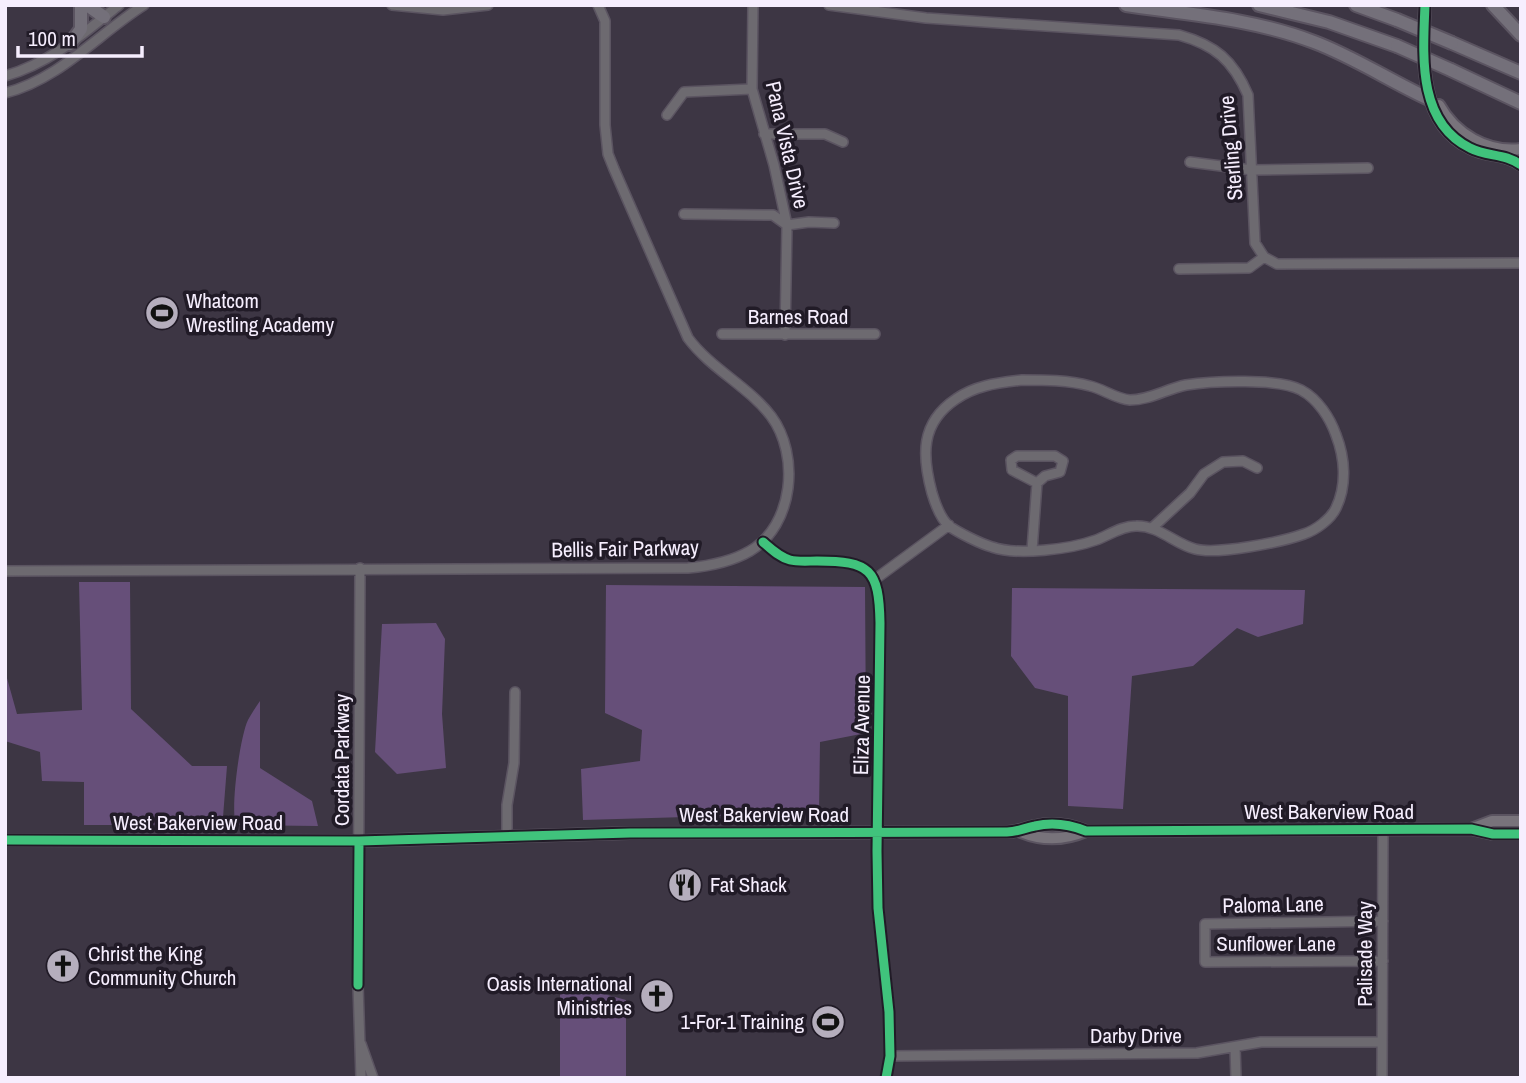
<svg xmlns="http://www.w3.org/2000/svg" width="1526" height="1083" font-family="'Archivo Narrow',sans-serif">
	<rect width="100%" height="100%" fill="#3d3644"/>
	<path fill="#664f79" d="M 79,582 L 130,582 L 131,709 L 192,766 L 227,766 L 223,817 L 220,825 L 84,825 L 84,782 L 42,781 L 40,752 L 5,741 L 5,671 L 17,714 L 82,710 Z
		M 606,585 L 865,587 L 866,733 L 820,742 L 819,813 L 583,820 L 581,769 L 640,761 L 642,730 L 605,713 Z
		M 1012,588 L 1305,590 L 1303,624 L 1258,637 L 1237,628 L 1193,666 L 1132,676 L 1123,809 L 1068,806 L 1068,696 L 1035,688 L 1011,656 Z
		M 436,623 L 445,639 L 442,714 L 446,768 L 397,774 L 375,752 L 382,624 Z
		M 260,701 L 260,768 L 312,801 L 318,826 L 236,825 C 230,809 240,736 248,720 C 251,714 256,707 260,701 Z
		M 560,982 L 626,1000 L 626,1078 L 560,1078 Z"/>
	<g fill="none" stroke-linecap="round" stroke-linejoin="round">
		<g stroke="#5b5461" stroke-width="12">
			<path id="minor" d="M 392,5 L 443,10 L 488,5
				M 753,5 L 752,89 L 774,165 L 787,225 L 785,335
				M 829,5 L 926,18 L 1179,35 C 1215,45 1233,60 1248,95 L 1255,243 L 1264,257 L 1277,264 L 1521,263
				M 5,76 C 50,63 83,34 119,5
				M 5,93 C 60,79 98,34 144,5
				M 667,115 L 684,92 L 752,89
				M 764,134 L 825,134 L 843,142
				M 1190,162 L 1252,170 L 1368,168
				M 684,214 L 773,215 L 787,225 L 809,222 L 834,223
				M 1179,269 L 1249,268 L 1264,257
				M 722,334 L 875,334
				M 1022,380 C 1045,380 1068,380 1090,386 C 1103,389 1116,399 1130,400 C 1150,400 1166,389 1186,385 C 1211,381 1279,378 1301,390 C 1318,399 1330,418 1336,435 C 1345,458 1347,485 1336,508 C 1331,519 1316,530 1304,534 C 1282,542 1217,555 1195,549 C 1175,544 1158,525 1136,526 C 1122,526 1109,535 1096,540 C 1071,549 1017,556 992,547 C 981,544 959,533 949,526 C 941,519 935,503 932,493 C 922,456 920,423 956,399 C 976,385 998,383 1022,380 Z
				M 1017,456 L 1055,456 L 1063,461 L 1060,472 L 1045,476 L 1037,483 L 1012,470 L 1011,460 Z
				M 1152,528 L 1190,493 L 1204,474 L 1223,462 L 1243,461 L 1257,468
				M 763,542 C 771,549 779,557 790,560 C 798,562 808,561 817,561 C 870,561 879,569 880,623 L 877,851 L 878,908 L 889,1012 L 890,1056 L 886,1078
				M 1032,550 L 1037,483
				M 360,568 L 358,985 L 361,1078
				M 5,571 L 688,568 C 710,566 731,562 750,551 C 794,525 800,455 771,416 C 748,386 711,369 688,338 L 614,169 L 608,154 L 605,125 L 605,21 L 598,5
				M 874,580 L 949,525
				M 507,835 L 507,805 L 514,763 L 515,692
				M 1383,961 L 1205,962 L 1205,924 L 1383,921
				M 361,1044 L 373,1078
				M 1235,1047 L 1236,1078
				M 890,1056 L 1197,1053 L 1261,1042 L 1382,1042
				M 1382,1078 L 1383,830"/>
		</g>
		<g stroke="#5b5461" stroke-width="14">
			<path id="major" d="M 1425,5 C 1423,55 1417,122 1470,148 C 1487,157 1505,153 1521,165
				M 1439,105 C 1455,134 1487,153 1521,149
				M 1471,829 L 1492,821 L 1521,821
				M 1021,832 C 1043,841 1065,840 1086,831
				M 5,840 L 359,841 L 630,833 L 1007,832 C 1018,832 1024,828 1035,826 C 1052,822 1071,825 1086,831 L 1471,829 L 1493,834 L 1521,834"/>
		</g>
		<g stroke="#5b5461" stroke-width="16">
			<path id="highway" d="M 87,5 L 104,17
				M 1126,5 C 1188,14 1255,19 1314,42 C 1354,57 1390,81 1429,99
				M 1259,5 L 1329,22 L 1397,46
				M 1356,5 L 1397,20
				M 1493,5 L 1521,35
				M 1452,43 L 1521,73
				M 70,44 L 81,29 L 81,5
				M 1451,70 L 1521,103"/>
		</g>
		<use href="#minor" stroke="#6d6a70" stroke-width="9"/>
		<use href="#major" stroke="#78737b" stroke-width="10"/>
		<use href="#highway" stroke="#74707a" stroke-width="12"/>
		<g stroke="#5b5461" stroke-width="16" stroke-linecap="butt">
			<path id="highway-bridge" d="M 1397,20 L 1452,43
				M 1397,46 L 1451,70"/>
		</g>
		<use href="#highway-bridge" stroke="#74707a" stroke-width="12"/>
		<g stroke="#211b27" stroke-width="13">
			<path id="cycleway" d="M 1425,5 C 1423,55 1417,122 1470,148 C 1487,157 1505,153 1521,165
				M 763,542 C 771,549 779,557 790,560 C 798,562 808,561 817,561 C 870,561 879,569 880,623 L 877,851 L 878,908 L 889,1012 L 890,1056 L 886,1078
				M 5,840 L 359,841 L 630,833 L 1007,832 C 1018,832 1024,828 1035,826 C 1052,822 1071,825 1086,831 L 1471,829 L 1493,834 L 1521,834
				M 358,985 L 359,841"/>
		</g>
		<use href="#cycleway" stroke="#40c37c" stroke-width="9"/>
	</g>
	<defs>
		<g id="stadium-disc" transform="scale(1.75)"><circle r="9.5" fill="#b5aebd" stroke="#211b27"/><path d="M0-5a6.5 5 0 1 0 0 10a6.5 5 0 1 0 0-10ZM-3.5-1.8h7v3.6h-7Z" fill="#111"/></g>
		<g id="restaurant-disc" transform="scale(1.75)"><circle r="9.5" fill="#b5aebd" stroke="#211b27"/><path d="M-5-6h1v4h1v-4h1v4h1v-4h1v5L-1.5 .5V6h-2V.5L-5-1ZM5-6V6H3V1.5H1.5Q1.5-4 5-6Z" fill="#111"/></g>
		<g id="church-disc" transform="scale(1.75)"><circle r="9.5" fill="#b5aebd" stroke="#211b27"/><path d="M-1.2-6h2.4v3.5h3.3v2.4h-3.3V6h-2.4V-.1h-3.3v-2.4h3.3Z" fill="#111"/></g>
	</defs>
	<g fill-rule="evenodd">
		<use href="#stadium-disc" x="162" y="313"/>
		<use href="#restaurant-disc" x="685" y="885"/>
		<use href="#church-disc" x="63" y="966"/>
		<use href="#church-disc" x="657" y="996"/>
		<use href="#stadium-disc" x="828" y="1022"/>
	</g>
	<g text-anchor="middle" stroke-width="7" stroke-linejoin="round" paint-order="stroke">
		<g font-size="21" fill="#f6eefe" stroke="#211b27">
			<text transform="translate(787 145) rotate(77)" y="7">Pana Vista Drive</text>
			<text transform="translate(1231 148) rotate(-95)" y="7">Sterling Drive</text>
			<text x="798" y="324">Barnes Road</text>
			<text transform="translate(625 549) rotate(-1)" y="7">Bellis Fair Parkway</text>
			<text transform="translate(862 725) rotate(-89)" y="7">Eliza Avenue</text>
			<text transform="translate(342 760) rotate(-90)" y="7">Cordata Parkway</text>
			<text x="1329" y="819">West Bakerview Road</text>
			<text x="764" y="822">West Bakerview Road</text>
			<text x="198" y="830">West Bakerview Road</text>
			<text transform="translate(1273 905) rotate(-1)" y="7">Paloma Lane</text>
			<text x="1276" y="951">Sunflower Lane</text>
			<text transform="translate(1365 954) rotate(-90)" y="7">Palisade Way</text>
			<text x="1136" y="1043">Darby Drive</text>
		</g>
		<g font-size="21" fill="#f6eefe" stroke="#211b27" text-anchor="start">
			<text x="186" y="308">Whatcom<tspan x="186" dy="24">Wrestling Academy</tspan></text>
			<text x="710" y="892">Fat Shack</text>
			<text x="88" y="961">Christ the King<tspan x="88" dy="24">Community Church</tspan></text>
			<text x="632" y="991" text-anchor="end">Oasis International<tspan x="632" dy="24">Ministries</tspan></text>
			<text x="804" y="1029" text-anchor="end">1-For-1 Training</text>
		</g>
	</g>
	<rect width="1526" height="1083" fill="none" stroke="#f6eefe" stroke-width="14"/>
	<path d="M18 46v10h124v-10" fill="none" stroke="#f6eefe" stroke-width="3.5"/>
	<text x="28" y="46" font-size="21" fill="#f6eefe" stroke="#211b27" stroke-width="5" paint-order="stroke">100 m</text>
</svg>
